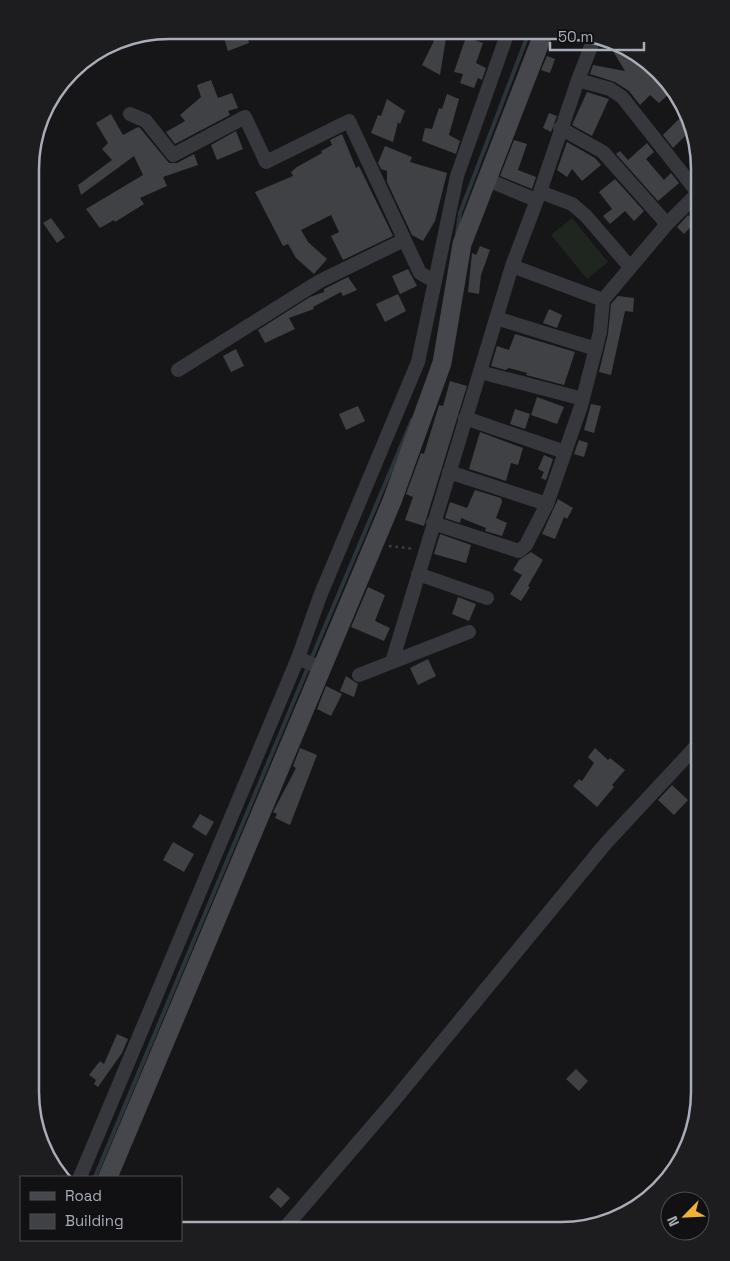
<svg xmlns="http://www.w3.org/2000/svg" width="730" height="1261" font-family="'Space Grotesk',sans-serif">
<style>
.green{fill:#1e261f}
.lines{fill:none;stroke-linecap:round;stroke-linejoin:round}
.stream{stroke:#2c353c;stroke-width:4}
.building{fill:#404145}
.path{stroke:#3d3f44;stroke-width:2.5;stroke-dasharray:2.5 4;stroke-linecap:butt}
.street{stroke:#37383d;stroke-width:14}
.secondary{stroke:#45474d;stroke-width:19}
.rim{fill:none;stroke:#a8adb8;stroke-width:2.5}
</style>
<rect width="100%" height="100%" fill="#161618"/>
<path class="green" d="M 572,218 L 608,262 L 587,279 L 551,235 Z"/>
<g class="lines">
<path class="stream" d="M 457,234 L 460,213 L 529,32
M 312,657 L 412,420
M 95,1177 L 308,667"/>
</g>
<path class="building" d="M 236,30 L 245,30 L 249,43 L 228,51 L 223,35 Z
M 435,32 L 447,32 L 440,75 L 422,65 L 433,43 Z
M 466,37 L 483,43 L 476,63 L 486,68 L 482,80 L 478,78 L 474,88 L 460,83 L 463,74 L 454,72 Z
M 608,43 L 632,54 L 639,67 L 642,64 L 671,92 L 659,103 L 650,95 L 640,105 L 629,91 L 615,82 L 590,74 L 593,65 L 625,71 Z
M 547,56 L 555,59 L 550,73 L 541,70 Z
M 211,80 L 218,98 L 232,93 L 238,108 L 228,111 L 230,115 L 175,144 L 166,132 L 185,121 L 180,115 L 201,97 L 197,85 Z
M 587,92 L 609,99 L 592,136 L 572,125 Z
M 447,94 L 459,99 L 449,135 L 460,141 L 456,154 L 422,141 L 425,128 L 432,129 L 439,108 L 442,109 Z
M 387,99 L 405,111 L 400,124 L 398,122 L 393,142 L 371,133 L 378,115 L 381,116 Z
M 549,113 L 557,116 L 551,132 L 543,128 Z
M 111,114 L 123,135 L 138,127 L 140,128 L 169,163 L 177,163 L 194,154 L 198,165 L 163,177 L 167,186 L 140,198 L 144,204 L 115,222 L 114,220 L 100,228 L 86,209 L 143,175 L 134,156 L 81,195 L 78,185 L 112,160 L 102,149 L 108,143 L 96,123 Z
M 680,118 L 692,129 L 673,148 L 663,135 Z
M 236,131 L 243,149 L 217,160 L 211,145 Z
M 342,134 L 356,168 L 359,166 L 393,236 L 343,260 L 331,236 L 339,232 L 331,215 L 301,230 L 308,242 L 327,259 L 314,274 L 296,258 L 288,244 L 283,246 L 255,192 L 293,176 L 291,172 L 297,167 L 322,153 L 321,151 L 332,145 L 330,140 Z
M 514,140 L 527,144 L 518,170 L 536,177 L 532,189 L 500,176 Z
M 567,142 L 595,158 L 601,165 L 582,181 L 572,169 L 567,177 L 557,170 Z
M 647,143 L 654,152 L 646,159 L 664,180 L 671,173 L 679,183 L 658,201 L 616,154 L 620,151 L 628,160 Z
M 385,146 L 412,157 L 410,162 L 447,173 L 435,221 L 423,241 L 412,235 L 387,182 L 387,171 L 381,169 L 378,163 Z
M 615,179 L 644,211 L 634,221 L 625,211 L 610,224 L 603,216 L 612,209 L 599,192 Z
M 688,215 L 695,222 L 684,234 L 677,227 Z
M 51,218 L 65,237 L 57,243 L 43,223 Z
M 480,246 L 490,250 L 481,275 L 479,294 L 468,292 L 472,253 L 476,255 Z
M 408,269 L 417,286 L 400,294 L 392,276 Z
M 348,277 L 357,290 L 343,296 L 341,292 L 313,307 L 314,309 L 289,318 L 295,329 L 265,343 L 258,330 L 310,297 L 324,292 L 324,289 Z
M 398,294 L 406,311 L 385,322 L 376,304 Z
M 618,296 L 634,298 L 633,312 L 625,311 L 611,375 L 599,372 L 608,334 L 611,304 Z
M 549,309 L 562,315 L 557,328 L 543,323 Z
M 515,334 L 575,352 L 564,385 L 526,375 L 527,373 L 509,368 L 505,370 L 491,366 L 497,346 L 509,350 Z
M 236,349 L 244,366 L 231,372 L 223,356 Z
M 450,381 L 467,386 L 424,526 L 405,520 L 413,497 L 406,494 L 421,453 L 424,454 L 439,405 L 443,406 Z
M 537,397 L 564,407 L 557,424 L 531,415 Z
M 591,404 L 601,406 L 594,433 L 584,430 Z
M 358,406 L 365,421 L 346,430 L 339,414 Z
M 515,409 L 530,414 L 525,429 L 510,424 Z
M 480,432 L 523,448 L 518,465 L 511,463 L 506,481 L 469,469 Z
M 579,440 L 588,443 L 584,457 L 574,454 Z
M 544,455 L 553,459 L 546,480 L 541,478 L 544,472 L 538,469 Z
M 475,490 L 501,498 L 502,502 L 496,518 L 507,523 L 502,536 L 485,531 L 486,528 L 461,518 L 460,523 L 445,518 L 450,502 L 467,508 Z
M 558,499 L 573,508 L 567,519 L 564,517 L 555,539 L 542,534 Z
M 440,534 L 471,545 L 466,563 L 434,554 Z
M 531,552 L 543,560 L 528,586 L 530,587 L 521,601 L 510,594 L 522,575 L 513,570 L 519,560 Z
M 368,587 L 385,595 L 375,621 L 390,628 L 384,641 L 351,627 Z
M 458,597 L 476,604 L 469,621 L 452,614 Z
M 428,659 L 436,676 L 418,685 L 410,668 Z
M 346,676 L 358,684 L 354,697 L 340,691 Z
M 326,686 L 342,694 L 331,716 L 317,709 Z
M 300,748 L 317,755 L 290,825 L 275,818 L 277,814 L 273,812 L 296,768 L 293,766 Z
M 595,748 L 608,760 L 610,758 L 625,770 L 612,785 L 614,787 L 597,807 L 573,786 L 579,779 L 582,781 L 594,763 L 588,757 Z
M 672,785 L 688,800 L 674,815 L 658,800 Z
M 200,814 L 214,822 L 206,836 L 192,827 Z
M 173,842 L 194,854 L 184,872 L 163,860 Z
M 117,1034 L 128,1039 L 122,1053 L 98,1087 L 94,1084 L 96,1080 L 89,1075 L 100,1061 L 104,1064 Z
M 576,1069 L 588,1081 L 579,1091 L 566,1079 Z
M 278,1187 L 290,1198 L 281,1208 L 269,1197 Z"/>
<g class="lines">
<path class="path" d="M 389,546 L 414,549"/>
<path class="street" d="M 578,80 L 610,89 L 622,97 L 698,193
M 130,114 L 146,121 L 173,155 L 245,117 L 266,162 L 349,121 L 420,273 L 434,281
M 560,128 L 603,152 L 667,224
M 488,180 L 536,200
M 540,192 L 572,204 L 586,216 L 630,267
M 512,266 L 603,300
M 496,318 L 596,349
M 178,370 L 320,281 L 404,240
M 480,372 L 583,399
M 465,418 L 565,452
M 449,472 L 547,504 L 581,406 L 600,332 L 603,300 L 667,224 L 700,191
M 433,523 L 519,551 L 526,545 L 547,504
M 418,574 L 487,598
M 298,658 L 323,669
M 392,662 L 512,266 L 540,192 L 578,80 L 595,36
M 359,675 L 469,632
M 80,1177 L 298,658 L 320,596 L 418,362 L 457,176 L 508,32
M 283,1230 L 392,1103 L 606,843 L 700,742"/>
<path class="secondary" d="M 108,1177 L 392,501 L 442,363 L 462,244 L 544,32"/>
</g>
<path d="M0 0H730V1261H0ZM169 39H561A130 130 0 0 1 691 169V1092A130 130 0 0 1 561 1222H169A130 130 0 0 1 39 1092V169A130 130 0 0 1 169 39Z" fill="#1d1d20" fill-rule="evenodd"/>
<path class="rim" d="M169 39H561A130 130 0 0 1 691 169V1092A130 130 0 0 1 561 1222H169A130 130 0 0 1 39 1092V169A130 130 0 0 1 169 39Z"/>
<rect x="20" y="1176" width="162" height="65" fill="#111113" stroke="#4d4f55"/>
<rect x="30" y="1192" width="25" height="8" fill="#45474d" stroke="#4d4f55"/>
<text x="65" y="1201" font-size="15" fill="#a8adb8">Road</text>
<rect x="30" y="1214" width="25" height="15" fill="#404145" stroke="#4d4f55"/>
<text x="65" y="1226" font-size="15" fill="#a8adb8">Building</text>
<g transform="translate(685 1216) rotate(246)"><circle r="24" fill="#111113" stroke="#4d4f55"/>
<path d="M0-4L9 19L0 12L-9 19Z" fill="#f2b134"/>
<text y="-8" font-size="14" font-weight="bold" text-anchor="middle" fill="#a8adb8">N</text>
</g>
<path d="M550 42v8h94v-8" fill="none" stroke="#a8adb8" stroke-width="2.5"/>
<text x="558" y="42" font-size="15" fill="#a8adb8" stroke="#111113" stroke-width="4" paint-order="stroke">50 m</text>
</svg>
